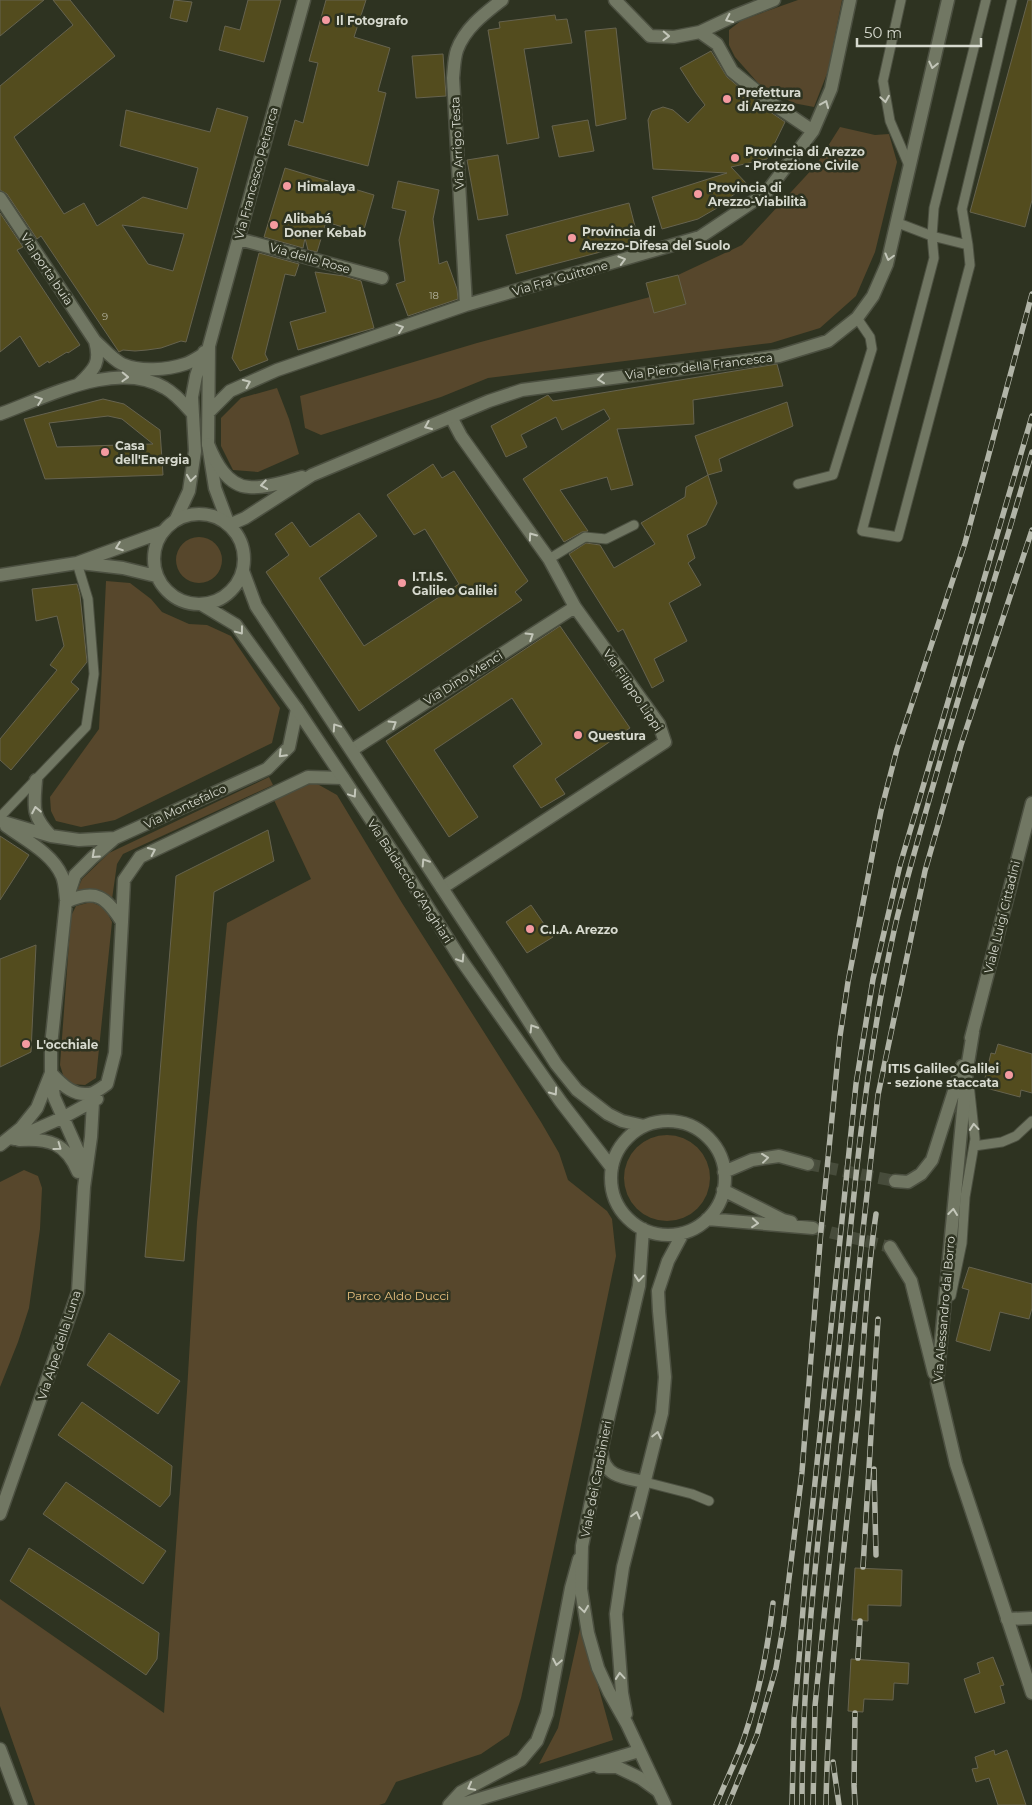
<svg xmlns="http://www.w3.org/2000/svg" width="1032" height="1805" font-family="Montserrat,sans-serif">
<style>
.green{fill:#57472c}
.building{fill:#534c1e;stroke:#66634f;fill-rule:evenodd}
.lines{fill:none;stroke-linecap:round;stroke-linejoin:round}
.secondary-tunnel{stroke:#474c3b;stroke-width:12;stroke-dasharray:12 6;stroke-linecap:butt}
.service-casing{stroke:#4c5041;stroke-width:11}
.minor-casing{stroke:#4c5041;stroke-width:15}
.secondary-casing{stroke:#4c5041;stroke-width:15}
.service{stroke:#717763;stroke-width:9}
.minor{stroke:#717763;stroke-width:12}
.secondary{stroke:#717763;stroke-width:12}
.rail-casing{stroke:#b1b4a7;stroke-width:5.5}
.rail{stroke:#2e3321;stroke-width:4;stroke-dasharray:11;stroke-linecap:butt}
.oneway{stroke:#c3c6b9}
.poi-dot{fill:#f49aa0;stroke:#2e3321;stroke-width:2}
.labels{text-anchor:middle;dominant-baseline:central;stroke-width:5;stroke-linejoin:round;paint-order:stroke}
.number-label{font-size:10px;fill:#b6b6a3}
.poi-label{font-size:12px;font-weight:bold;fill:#d7dacf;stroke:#2e3321;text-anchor:start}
.street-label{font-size:12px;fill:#d7dacf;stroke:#2e3321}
.park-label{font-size:12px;fill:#e9c17f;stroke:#2e3321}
</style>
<rect width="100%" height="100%" fill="#2e3321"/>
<path class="green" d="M 798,0 L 842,0 L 828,71 L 814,107 L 793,103 L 758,83 L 735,57 L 729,45 L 729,30 L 742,20 Z
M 840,127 L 875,135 L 889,134 L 897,162 L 875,252 L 856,296 L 820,328 L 771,343 L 488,378 L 441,397 L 321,435 L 305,428 L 300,396 L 477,343 L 650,297 L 654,312 L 685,304 L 678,275 L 742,245 L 816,165 Z
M 277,388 L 289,419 L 299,454 L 258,472 L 233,470 L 221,446 L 221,418 L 241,398 Z
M176 560a23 23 0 1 1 46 0a23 23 0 1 1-46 0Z
M 106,581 L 130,583 L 151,599 L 162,612 L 189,624 L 207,625 L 231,636 L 280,708 L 272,743 L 115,820 L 81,827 L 56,821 L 51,811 L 50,797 L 99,729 Z
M 269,777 L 273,785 L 123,854 L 117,864 L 112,899 C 98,886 94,888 76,893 L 82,879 L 109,853 Z
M 312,781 L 337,795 L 402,903 L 541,1122 L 559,1153 L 568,1180 L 607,1211 L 612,1219 L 616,1256 L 580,1430 L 521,1698 L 509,1735 L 481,1754 L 396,1782 L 385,1803 L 379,1805 L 35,1805 L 0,1706 L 0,1599 L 164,1713 L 187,1391 L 197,1222 L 227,923 L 311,879 L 274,800 Z
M 91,902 L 105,908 L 112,922 L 96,1078 L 85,1085 L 71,1084 L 64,1078 L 60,1065 L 71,916 L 76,906 Z
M624 1178a43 43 0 1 1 86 0a43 43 0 1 1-86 0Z
M 24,1170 L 38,1176 L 42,1188 L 40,1229 L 29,1308 L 18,1342 L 0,1387 L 0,1182 Z
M 581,1624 L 613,1740 L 539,1764 L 558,1728 Z"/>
<path class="building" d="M 0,0 L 44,0 L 0,36 Z
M 53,0 L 70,0 L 115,56 L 14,137 L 64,214 L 84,203 L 97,226 L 143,197 L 187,209 L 198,168 L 120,146 L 126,110 L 210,132 L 217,108 L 248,117 L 186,342 L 181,341 L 161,348 L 147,350 L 135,351 L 123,350 L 119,352 L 41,236 L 37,239 L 7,194 L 0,190 L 0,86 L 73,25 ZM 122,225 L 184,234 L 173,271 L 148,264 Z
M 174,0 L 192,2 L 187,22 L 170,18 Z
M 248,0 L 281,0 L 264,62 L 219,50 L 225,26 L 240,30 Z
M 326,0 L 366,0 L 354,37 L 390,48 L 378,91 L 386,93 L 368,166 L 288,145 L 295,120 L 303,123 L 318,63 L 309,61 Z
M 1028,0 L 1032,0 L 1032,200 L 1025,227 L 970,212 Z
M 555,15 L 556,20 L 567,19 L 572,43 L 524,49 L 539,138 L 507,144 L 488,30 L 500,28 L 499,22 Z
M 616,28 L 626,119 L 596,126 L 585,31 Z
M 711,51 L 727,77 L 763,107 L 785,122 L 767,159 L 731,167 L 747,184 L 717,208 L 698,219 L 662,229 L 652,197 L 727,173 L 653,169 L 648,120 L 652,111 L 663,107 L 673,110 L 688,123 L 705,105 L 696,93 L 680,68 Z
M 443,54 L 446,96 L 416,98 L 412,56 Z
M 588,120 L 594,151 L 559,157 L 552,126 Z
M 498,155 L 508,215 L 478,220 L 467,160 Z
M 285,168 L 374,195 L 363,233 L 326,222 L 317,252 L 308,250 L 305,238 L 303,248 L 264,237 Z
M 398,181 L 439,190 L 433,219 L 439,264 L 447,261 L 457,289 L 458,299 L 408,316 L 396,284 L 405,281 L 399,240 L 406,211 L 392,208 Z
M 629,203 L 639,242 L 516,274 L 506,235 Z
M 0,213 L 23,247 L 17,250 L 80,345 L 68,353 L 67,352 L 49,363 L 48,361 L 39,367 L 20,336 L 0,352 Z
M 259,253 L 299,264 L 295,276 L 285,274 L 265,354 L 268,360 L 240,371 L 232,358 Z
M 315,272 L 344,276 L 361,281 L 374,328 L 298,350 L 290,322 L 326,312 Z
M 678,275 L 686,304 L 654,313 L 646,283 Z
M 777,364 L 783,386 L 693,400 L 694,424 L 617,429 L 633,485 L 611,490 L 607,477 L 560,490 L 588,531 L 582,532 L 564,542 L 523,479 L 610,419 L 604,409 L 562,430 L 556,417 L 521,435 L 527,447 L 506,457 L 491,426 L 548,395 L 553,401 Z
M 103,399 L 124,404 L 160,430 L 163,475 L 45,479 L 24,419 ZM 108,416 L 122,419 L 153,444 L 57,447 L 49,423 Z
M 787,402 L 793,426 L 719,459 L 722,471 L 708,475 L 695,436 Z
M 433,464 L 442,478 L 454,471 L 528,581 L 515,592 L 522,600 L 359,711 L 266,572 L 289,555 L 275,534 L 292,522 L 310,547 L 359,513 L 377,536 L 319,578 L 364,646 L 459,584 L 425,529 L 414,535 L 387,495 Z
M 708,475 L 717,503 L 706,525 L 687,535 L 695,558 L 688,563 L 701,585 L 669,603 L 687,641 L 654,659 L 664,681 L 652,688 L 623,629 L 618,632 L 569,554 L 586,543 L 600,545 L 614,568 L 655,544 L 641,523 L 685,497 L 686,487 Z
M 77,584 L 80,595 L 87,662 L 71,682 L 79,689 L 11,770 L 0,760 L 0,739 L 57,670 L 50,665 L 64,646 L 57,616 L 36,621 L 32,589 Z
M 560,626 L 630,728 L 555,779 L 565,794 L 541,808 L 513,766 L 542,744 L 512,698 L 434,750 L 478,817 L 449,837 L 386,741 Z
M 268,830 L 274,861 L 214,892 L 184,1261 L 145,1257 L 176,876 Z
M 0,836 L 29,855 L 0,900 Z
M 531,905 L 553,937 L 527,953 L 506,922 Z
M 36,945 L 31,1052 L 0,1067 L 0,959 Z
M 998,1044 L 1032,1054 L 1032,1093 L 1021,1090 L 1020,1097 L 986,1088 L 988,1079 L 985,1078 L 991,1053 L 995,1054 Z
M 969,1267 L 1032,1284 L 1032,1308 L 1029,1319 L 1000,1312 L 990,1351 L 956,1341 L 969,1290 L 962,1288 Z
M 109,1333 L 180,1381 L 158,1414 L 87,1365 Z
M 82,1402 L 172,1466 L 170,1495 L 160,1507 L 58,1435 Z
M 66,1482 L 166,1551 L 143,1584 L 43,1514 Z
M 29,1548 L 159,1633 L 157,1659 L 146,1675 L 10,1581 Z
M 855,1568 L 902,1570 L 901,1606 L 868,1605 L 868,1621 L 852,1620 Z
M 993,1657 L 1004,1685 L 1000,1686 L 1005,1703 L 975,1713 L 964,1679 L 980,1673 L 977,1663 Z
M 851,1659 L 909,1663 L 908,1684 L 894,1683 L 893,1700 L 864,1699 L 863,1712 L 848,1711 Z
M 994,1750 L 995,1755 L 1007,1750 L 1026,1805 L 998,1805 L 989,1778 L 976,1782 L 972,1769 L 978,1768 L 975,1757 Z"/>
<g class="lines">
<path class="secondary-tunnel" d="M 808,1164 L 895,1181
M 813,1228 L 890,1247"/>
<defs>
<path id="service" d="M 901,0 L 883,81 L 890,121 L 910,168
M 986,0 L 934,208 L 932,236 L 968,245 L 962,209 L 1012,0
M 898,223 L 932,236 L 934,258 L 862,531 L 898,537 L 970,265 L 968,245
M 798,484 L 833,475 L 872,349 L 870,337 L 857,318
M 549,559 L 585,537 L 606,539 L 634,525
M 0,817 L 86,727 L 94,674 L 88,599 L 77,563
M 974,1146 L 1002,1142 L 1016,1136 L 1032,1121
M 951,1296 L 962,1243 L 965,1197 L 975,1139 L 969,1084
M 645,1482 L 692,1494 L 709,1501"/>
<path id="minor" d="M 615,0 L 650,36 L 674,37 L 700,32
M 774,0 L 734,16 L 700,32 L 717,44 L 732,71 L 770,102 L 813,131
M 0,198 L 95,341 C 103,348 112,359 122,364 C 140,372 167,370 185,364 C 191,362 197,358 202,355
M 239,239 L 382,278
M 466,305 L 453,78 C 454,69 454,59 457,50 C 465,28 484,14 502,0
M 79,384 C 95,369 101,362 95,341
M 209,412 L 230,391 L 277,370 L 466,305 L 700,237 L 766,193 L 813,131 L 831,89 L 850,0
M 0,414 C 47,397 117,359 165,388 C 176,394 185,405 193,414
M 176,519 L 189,491 L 195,451 L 192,397 L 196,376 L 204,352
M 229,525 L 215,488 L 208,444 L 209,346 L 304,0
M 352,750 L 575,607
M 36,780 C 34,807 31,815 51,836
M 0,821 L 51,836 L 79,840 L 115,838
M 6,826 C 25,840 52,853 62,876 C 65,883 65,892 66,899
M 442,888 L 665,742 L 659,724 L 575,607 L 549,559 L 461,436 L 451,417
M 66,902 L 75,875 L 92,858 L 115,838 L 267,769 L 289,747 L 297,709
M 122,922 L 124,880 L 140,857 L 308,777 L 343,778
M 51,1073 L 54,1097 L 86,1169
M 14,1139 L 64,1117 L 97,1099
M 19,1140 C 49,1138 66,1143 78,1172
M 0,1145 L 21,1128 L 37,1108 L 51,1073 L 51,1046 L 66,902 C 96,888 106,897 122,922 L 115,1053 L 107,1084 C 103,1087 97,1091 93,1093 C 75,1098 62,1085 51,1073
M 0,1514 L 78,1292 L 84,1187 L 91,1137 L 93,1102
M 1007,1619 L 1032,1618
M 0,1749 L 21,1805
M 599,1767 L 617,1767 L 640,1778 L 658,1791
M 449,1805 L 461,1792 L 521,1760 L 537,1741 L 547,1714 L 571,1588 L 579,1559
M 459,1805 L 639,1751"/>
<path id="secondary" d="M 208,444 C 215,461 227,486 249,487 C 264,489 287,481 302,477
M154 559a45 45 0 1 1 90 0a45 45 0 1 1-90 0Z
M 229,525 L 245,518 L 312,475 L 489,401 L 522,390 L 779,356 L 828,341 L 857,318 L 873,296 L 887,264 L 948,0
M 80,563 L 123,568 L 156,576
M 243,571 L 256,606 L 496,970 L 556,1064 L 577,1090 L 608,1114 L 622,1121 L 644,1126
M 0,575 L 77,563 L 162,532
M 201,604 L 236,625 L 297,709 L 396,857 L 462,961 L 561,1102 L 612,1168
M 973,1032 L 967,1069 L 937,1383 L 956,1464 L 1032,1693
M 971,1038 L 1032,803
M611 1178a57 57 0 1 1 114 0a57 57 0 1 1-114 0Z
M 724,1172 L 752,1160 L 779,1156 L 808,1164
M 895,1181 L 908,1182 L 921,1174 L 932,1160 L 962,1066
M 723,1190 L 783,1220 L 791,1222
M 707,1219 L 813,1228
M 643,1229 L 639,1286 L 606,1428 L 582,1546 L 581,1589 L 588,1633 L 598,1668 L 609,1692 L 627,1724 L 665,1805
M 890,1247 L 911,1281 L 934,1373
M 602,1454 C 604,1477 626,1478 645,1482
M 626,1714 L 622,1693 L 616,1614 L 623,1567 L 662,1413 L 665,1377 L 659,1311 L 658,1291 L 668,1261 L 683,1233"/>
</defs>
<use href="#service" class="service-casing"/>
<use href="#minor" class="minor-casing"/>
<use href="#secondary" class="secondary-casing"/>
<use href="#service" class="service"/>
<use href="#minor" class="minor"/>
<use href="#secondary" class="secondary"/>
<defs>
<path id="rail" d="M 874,1469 L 876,1555
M 863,1567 L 878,1319
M 858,1658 L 860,1621
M 833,1762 L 839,1805
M 716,1805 C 725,1783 736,1761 744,1738 C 759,1694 768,1649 773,1603
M 728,1805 L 757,1735 L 776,1668 L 783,1628 L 802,1472 L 821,1230 L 840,1036 L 848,982 L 874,846 L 881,811 L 897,749 L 965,543 L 1032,294
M 792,1805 L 794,1720 L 807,1560 L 856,1084 L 873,979 L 900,865 L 1032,416
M 802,1805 C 802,1655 822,1506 838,1357 C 852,1214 863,1071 894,931 C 903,891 915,851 926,811 C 959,691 998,572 1032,452
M 813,1805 L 815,1706 L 861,1248 L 878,1095 L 925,871 L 961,745 L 1032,530
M 826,1805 C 828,1674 845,1544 858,1413 C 864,1347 866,1280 876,1214
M 855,1805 L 854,1785 L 855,1713"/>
</defs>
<use href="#rail" class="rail-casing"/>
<use href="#rail" class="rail"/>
</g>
<defs><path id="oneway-chevron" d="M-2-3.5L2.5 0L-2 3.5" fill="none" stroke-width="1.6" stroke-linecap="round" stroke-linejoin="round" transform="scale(1.25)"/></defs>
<g class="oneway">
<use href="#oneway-chevron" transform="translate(729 19) rotate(155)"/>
<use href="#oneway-chevron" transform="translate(666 36) rotate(2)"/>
<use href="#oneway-chevron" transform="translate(933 65) rotate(103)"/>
<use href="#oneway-chevron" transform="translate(885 99) rotate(81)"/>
<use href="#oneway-chevron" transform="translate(825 104) rotate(-67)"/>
<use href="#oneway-chevron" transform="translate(889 257) rotate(105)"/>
<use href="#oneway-chevron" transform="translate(622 260) rotate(-16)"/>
<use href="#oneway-chevron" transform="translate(400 328) rotate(-19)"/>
<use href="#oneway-chevron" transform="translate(125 377) rotate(2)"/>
<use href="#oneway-chevron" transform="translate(601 379) rotate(173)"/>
<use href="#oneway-chevron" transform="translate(247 383) rotate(-24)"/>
<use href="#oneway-chevron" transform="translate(39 400) rotate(-20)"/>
<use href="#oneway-chevron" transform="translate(428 426) rotate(157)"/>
<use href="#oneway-chevron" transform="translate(191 478) rotate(98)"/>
<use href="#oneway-chevron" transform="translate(264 485) rotate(171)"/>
<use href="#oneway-chevron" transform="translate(532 536) rotate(-125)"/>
<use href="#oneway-chevron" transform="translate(119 547) rotate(160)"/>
<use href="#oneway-chevron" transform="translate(240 631) rotate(53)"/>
<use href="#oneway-chevron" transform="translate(530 636) rotate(-32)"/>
<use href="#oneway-chevron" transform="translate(393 724) rotate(-32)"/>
<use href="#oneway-chevron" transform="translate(336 727) rotate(-124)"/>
<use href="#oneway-chevron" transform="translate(282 754) rotate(135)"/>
<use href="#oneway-chevron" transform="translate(353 794) rotate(56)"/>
<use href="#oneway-chevron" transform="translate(36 810) rotate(-101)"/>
<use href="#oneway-chevron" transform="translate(152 851) rotate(-25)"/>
<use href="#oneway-chevron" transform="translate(95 855) rotate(138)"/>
<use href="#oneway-chevron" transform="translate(425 862) rotate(-123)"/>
<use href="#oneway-chevron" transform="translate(461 959) rotate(57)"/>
<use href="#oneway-chevron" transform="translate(533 1028) rotate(-122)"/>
<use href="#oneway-chevron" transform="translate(554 1092) rotate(55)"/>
<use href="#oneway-chevron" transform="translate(974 1127) rotate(-95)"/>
<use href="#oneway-chevron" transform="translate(58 1147) rotate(36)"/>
<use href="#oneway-chevron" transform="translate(765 1158) rotate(-7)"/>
<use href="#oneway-chevron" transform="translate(953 1212) rotate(-84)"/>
<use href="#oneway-chevron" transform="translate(755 1223) rotate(5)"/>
<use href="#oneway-chevron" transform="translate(639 1278) rotate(95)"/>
<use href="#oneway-chevron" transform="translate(657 1435) rotate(-77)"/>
<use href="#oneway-chevron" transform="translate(636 1515) rotate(-75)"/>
<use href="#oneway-chevron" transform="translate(584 1609) rotate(82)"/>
<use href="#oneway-chevron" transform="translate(557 1662) rotate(101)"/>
<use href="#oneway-chevron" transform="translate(620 1676) rotate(-95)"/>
<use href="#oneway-chevron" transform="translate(471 1787) rotate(152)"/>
</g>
<g class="poi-dot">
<circle cx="326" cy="20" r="5"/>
<circle cx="727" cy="99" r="5"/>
<circle cx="735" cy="158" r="5"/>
<circle cx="287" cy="186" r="5"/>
<circle cx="698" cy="194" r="5"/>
<circle cx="274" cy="225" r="5"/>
<circle cx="572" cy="238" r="5"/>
<circle cx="105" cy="452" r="5"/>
<circle cx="402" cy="583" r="5"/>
<circle cx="578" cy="735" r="5"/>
<circle cx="530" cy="929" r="5"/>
<circle cx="26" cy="1044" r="5"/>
<circle cx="1009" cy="1075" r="5"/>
</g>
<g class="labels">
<g class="number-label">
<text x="434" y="295">18</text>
<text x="105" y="316">9</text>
</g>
<g class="poi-label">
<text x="336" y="20">Il Fotografo</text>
<text x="737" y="92">Prefettura<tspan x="737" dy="14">di Arezzo</tspan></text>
<text x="745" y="151">Provincia di Arezzo<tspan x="745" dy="14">- Protezione Civile</tspan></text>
<text x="297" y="186">Himalaya</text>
<text x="708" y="187">Provincia di<tspan x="708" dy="14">Arezzo-Viabilità</tspan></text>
<text x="284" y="218">Alibabá<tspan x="284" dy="14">Doner Kebab</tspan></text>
<text x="582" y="231">Provincia di<tspan x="582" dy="14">Arezzo-Difesa del Suolo</tspan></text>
<text x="115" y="445">Casa<tspan x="115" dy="14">dell'Energia</tspan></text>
<text x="412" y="576">I.T.I.S.<tspan x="412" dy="14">Galileo Galilei</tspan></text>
<text x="588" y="735">Questura</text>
<text x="540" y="929">C.I.A. Arezzo</text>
<text x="36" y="1044">L'occhiale</text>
<text x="999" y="1068" text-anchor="end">ITIS Galileo Galilei<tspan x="999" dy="14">- sezione staccata</tspan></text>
</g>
<g class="street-label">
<text transform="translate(457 143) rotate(-93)">Via Arrigo Testa</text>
<text transform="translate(256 173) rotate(-75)">Via Francesco Petrarca</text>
<text transform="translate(310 258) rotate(16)">Via delle Rose</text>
<text transform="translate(47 269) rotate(56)">Via porta buia</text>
<text transform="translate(560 278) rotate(-16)">Via Fra' Guittone</text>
<text transform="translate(699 366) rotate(-7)">Via Piero della Francesca</text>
<text transform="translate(463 678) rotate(-32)">Via Dino Menci</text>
<text transform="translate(633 690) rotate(56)">Via Filippo Lippi</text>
<text transform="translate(185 806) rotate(-25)">Via Montefalco</text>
<text transform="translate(410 881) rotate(57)">Via Baldaccio d'Anghiari</text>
<text transform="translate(1002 917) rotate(-76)">Viale Luigi Cittadini</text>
<text transform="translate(944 1309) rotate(-85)">Via Alessandro dal Borro</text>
<text transform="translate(59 1345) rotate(-72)">Via Alpe della Luna</text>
<text transform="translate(596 1479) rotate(-79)">Viale dei Carabinieri</text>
</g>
<g class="park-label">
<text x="398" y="1295">Parco Aldo Ducci</text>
</g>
</g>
<path d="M857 38v8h124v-8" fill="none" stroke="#d7dacf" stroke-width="2.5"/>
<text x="864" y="38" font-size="15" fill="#d7dacf" stroke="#2e3321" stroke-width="4" paint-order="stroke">50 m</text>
</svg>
